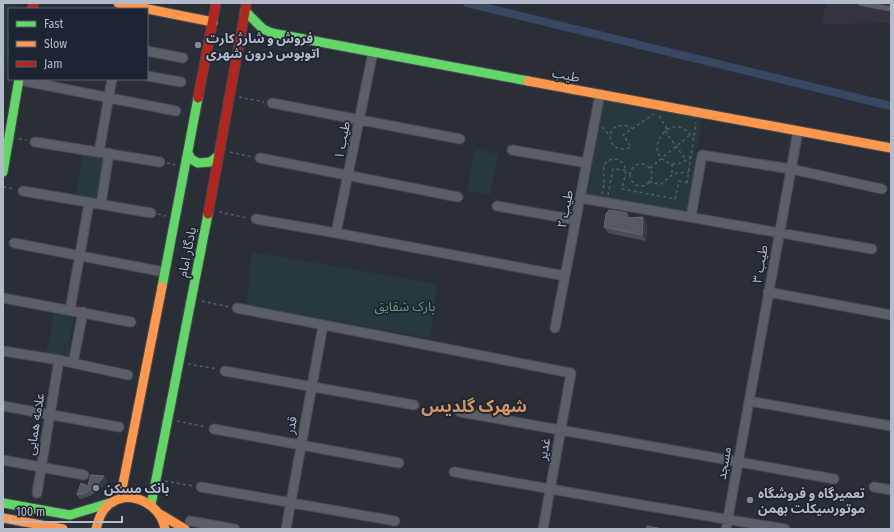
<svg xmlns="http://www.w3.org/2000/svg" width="894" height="532" font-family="'Fira Sans Condensed','Noto Sans Arabic',sans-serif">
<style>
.medical{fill:#343340}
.green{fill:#27393d}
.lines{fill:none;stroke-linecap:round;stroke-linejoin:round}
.canal{stroke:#384861;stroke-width:8}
.lane-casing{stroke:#464a50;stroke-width:6}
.street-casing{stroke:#464a50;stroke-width:11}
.fast-casing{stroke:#464a50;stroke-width:11}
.slow-casing{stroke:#464a50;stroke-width:11}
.jam-casing{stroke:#464a50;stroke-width:11}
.path{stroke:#575d62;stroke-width:1.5;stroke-dasharray:3 3;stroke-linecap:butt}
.lane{stroke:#5a5e65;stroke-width:4.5}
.street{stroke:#5a5e65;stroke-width:9}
.fast{stroke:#63d668;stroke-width:9}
.slow{stroke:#ff974d;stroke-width:9}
.jam{stroke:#b3261e;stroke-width:9}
.wall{fill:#494d55}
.shaded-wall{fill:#383c44}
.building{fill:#555961;stroke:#646871}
.poi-dot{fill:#848a95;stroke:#1d2532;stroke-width:1.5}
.labels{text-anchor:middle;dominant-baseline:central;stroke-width:3.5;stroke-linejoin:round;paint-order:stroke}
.poi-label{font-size:13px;font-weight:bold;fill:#b4bbc8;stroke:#1d2532;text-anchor:start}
.street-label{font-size:13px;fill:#b4bbc8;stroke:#1d2532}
.park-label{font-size:13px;fill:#6b9976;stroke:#1d2532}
.district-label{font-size:17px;font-weight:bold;fill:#d39664;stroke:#1d2532}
</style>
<rect width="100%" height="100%" fill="#2a2f37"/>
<path class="medical" d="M 826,3 L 891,3 L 891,23 L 822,24 Z"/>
<path class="green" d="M 3,3 L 18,3 L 17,9 L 9,9 L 9,54 L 3,86 Z
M 604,99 L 702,117 L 687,212 L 585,195 Z
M 475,149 L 498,154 L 490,195 L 467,190 Z
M 83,154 L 104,158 L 96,199 L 76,196 Z
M 251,252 L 437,284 L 433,318 L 429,338 L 247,305 Z
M 54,313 L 74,317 L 67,358 L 46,354 Z"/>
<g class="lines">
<path class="canal" d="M 467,3 L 891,106"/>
<defs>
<path id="lane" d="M 860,3 L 891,9"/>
<path id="street" d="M 147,51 L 183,58
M 147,76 L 181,82
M 19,80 L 176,111
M 272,103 L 460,139
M 35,142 L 160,162
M 512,150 L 587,163
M 99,152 L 112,79
M 260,158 L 458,197
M 23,191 L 151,213
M 580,198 L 872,249
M 101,204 L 109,153
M 497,206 L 576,220
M 691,217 L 702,155 L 791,169 L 882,189
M 256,219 L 336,233 L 565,276
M 336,233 L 373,52
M 14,243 L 164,272
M 768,292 L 891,315
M 3,298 L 131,322
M 237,308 L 571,373 L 543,529
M 70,310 L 89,203
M 555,328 L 600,94
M 3,351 L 59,360 L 128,375
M 73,363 L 83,312
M 225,371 L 414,405
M 749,401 L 891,426
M 3,406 L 119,427
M 460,412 L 834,479
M 214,429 L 399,463
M 3,460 L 84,475
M 454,472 L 636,504 L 785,529
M 201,487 L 395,521
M 874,487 L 891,490
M 37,493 L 59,360
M 190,521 L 235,529
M 286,529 L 323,325
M 726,529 L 798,131"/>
<path id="fast" d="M 245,11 L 263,29 L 272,33 L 528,81
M 188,153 L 191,159 L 198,163 L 210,162 L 218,156
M 3,172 L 19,79
M 162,287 L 198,98
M 3,503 L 70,515 L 113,502
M 151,505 L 208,214"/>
<path id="slow" d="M 118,3 L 213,22
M 528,81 L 891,148
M 120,499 L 162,287
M 160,514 L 185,529
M 3,518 L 63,529
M 96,529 C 98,523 99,517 103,511 C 121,485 160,500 165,529"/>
<path id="jam" d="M 32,9 L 34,3
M 198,98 L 216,3
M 208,214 L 246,6"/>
</defs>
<use href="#lane" class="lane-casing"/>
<use href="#street" class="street-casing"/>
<use href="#fast" class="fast-casing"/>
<use href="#slow" class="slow-casing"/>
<use href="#jam" class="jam-casing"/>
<path class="path" d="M 239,97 L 264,102
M 659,116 L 667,129
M 602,127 L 610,136
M 633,129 C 625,123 611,124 610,136 C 610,148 622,152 631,147 L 623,135 L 654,114
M 665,131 L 686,160
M 19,139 L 27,140
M 230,152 L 252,157
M 691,156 C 684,162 679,166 669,163 C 642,153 667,113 688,132 C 690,134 692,137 694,139
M 167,163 L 175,165
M 672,164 L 672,175
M630 175a11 11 0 1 1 22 0a11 11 0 1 1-22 0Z
M 650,168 L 690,135
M 649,181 L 653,183 L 661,184 L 672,175 L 677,173 L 689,172
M 687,183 L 696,122
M 3,187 L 15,189
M 602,194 C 603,189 605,184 604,179 C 604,174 603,170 604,166 C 608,156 622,157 625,167 C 627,173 623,182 622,189 L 675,199 L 679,181 L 690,183
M 608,195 L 613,169 L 626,170
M 219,212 L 248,218
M 158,214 L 166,216
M 202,301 L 229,307
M 188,364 L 217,369
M 177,421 L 207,427
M 165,481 L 193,486"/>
<use href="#lane" class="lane"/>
<use href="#street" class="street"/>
<use href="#fast" class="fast"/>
<use href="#slow" class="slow"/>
<use href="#jam" class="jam"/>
</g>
<path class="wall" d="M 630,218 L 647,223 L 646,241 L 608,233 L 604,227 Z
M 104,476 L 107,481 L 100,489 L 90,496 L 80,499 L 77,495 L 88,486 Z"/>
<path class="shaded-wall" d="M 627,213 L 631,219 L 627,218 Z
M 643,217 L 647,223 L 646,241 L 642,235 Z
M 104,476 L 107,481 L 100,489 L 97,485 Z"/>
<path class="building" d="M 609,210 L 627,213 L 627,218 L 643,217 L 642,235 L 604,227 L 606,214 Z
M 91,475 L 104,476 L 97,485 L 87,492 L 77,495 L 81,483 L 88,486 Z
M 647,526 L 663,529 L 647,529 Z"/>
<g class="poi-dot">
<circle cx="198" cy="45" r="4"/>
<circle cx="96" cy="488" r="4"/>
<circle cx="750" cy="500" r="4"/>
</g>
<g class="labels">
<g class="poi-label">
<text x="206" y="38">فروش و شارژ کارت<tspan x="206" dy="15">اتوبوس درون شهری</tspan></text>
<text x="104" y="488">بانک مسکن</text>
<text x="758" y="493">تعمیرگاه و فروشگاه<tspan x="758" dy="15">موتورسیکلت بهمن</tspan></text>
</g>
<g class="street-label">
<text transform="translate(566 75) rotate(11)">طیب</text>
<text transform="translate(342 140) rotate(-79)">طیب ۱</text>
<text transform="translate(565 209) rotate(-79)">طیب ۲</text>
<text transform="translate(187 252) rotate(-79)">یادگار امام</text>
<text transform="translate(760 264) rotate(-80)">طیب ۳</text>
<text transform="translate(35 424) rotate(-81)">علامه همایی</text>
<text transform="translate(291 425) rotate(-80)">قدر</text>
<text transform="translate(544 449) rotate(-80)">غدیر</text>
<text transform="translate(724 463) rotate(-80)">مسجد</text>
</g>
<g class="park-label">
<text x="405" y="306">پارک شقایق</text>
</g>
<g class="district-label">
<text x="474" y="406">شهرک گلدیس</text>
</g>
</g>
<rect width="894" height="532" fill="none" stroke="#b4bbc8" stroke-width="8"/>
<rect x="8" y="8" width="140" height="72" fill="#1d2532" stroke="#59616e"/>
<rect x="16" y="21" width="20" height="6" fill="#63d668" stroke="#59616e"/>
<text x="44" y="28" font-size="12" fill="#b4bbc8">Fast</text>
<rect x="16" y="41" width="20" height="6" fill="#ff974d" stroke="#59616e"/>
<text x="44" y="48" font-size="12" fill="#b4bbc8">Slow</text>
<rect x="16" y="61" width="20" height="6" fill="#b3261e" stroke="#59616e"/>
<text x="44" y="68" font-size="12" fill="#b4bbc8">Jam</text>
<path d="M10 516v6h112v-6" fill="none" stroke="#b4bbc8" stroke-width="2"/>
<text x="16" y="516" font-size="12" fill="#b4bbc8" stroke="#1d2532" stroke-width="3" paint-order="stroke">100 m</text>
</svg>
